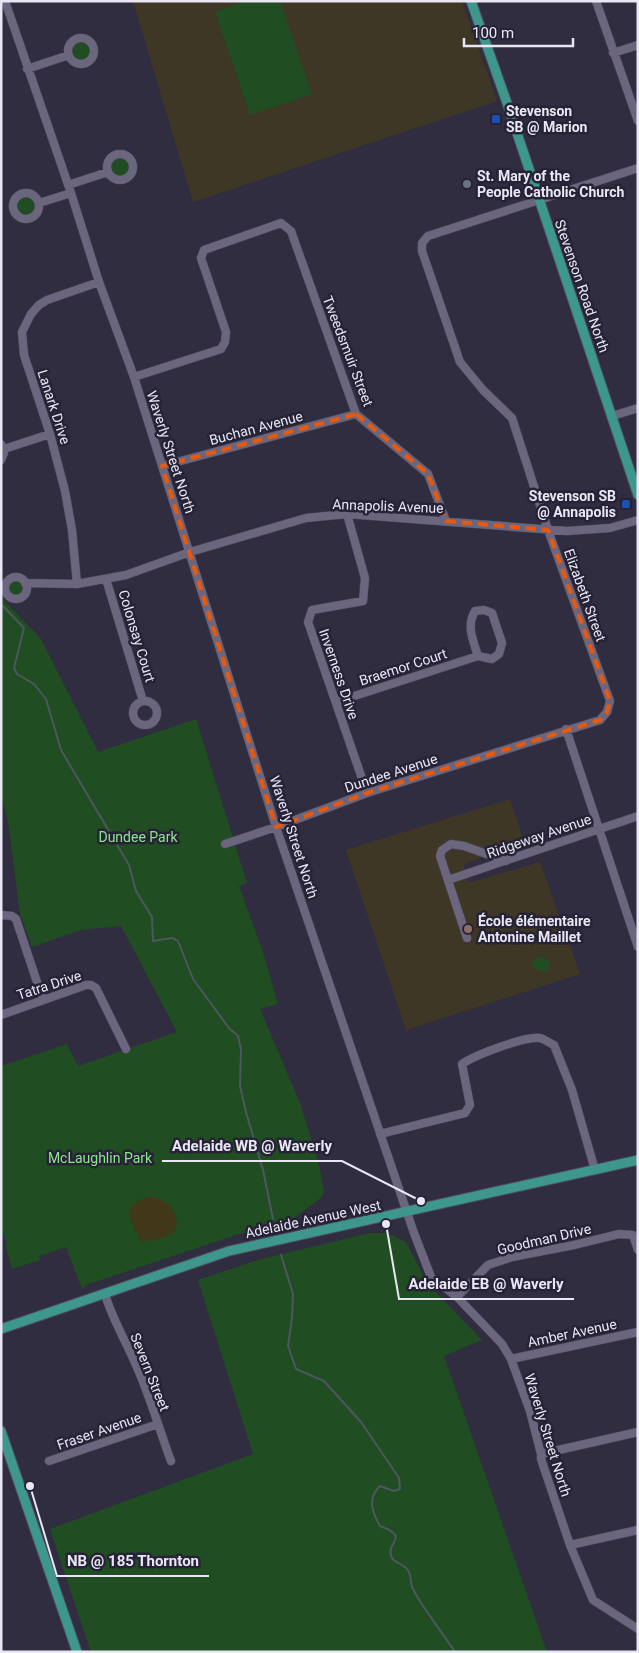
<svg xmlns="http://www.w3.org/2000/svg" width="639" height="1653" font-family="Roboto,sans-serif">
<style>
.education{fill:#3f3726}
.green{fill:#204d21}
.sand{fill:#403817}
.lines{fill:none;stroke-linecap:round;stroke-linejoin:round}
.stream{stroke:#4d575f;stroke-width:2}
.minor-casing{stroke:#4f4c5c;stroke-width:9}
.major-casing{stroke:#4f4c5c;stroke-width:11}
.minor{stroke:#6b667d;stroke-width:8}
.major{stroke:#3e978d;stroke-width:9}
.marked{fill:none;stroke:#e8590c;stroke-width:4;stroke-dasharray:10 6;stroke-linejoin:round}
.transit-dot{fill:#1a4fb4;stroke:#272336;stroke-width:2}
.worship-dot{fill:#6b7280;stroke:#272336;stroke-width:2}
.education-dot{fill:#8d6e63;stroke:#272336;stroke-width:2}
.labels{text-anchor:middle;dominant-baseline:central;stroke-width:5;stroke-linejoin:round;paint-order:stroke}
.poi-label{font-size:14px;font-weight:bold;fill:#e9e7f4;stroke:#272336;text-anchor:start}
.street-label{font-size:14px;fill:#e9e7f4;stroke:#272336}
.park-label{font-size:14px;fill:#8ce78c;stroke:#272336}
.leader{fill:none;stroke:#e9e7f4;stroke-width:2}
.callout-dot{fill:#e9e7f4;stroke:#272336;stroke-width:2}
.callout-label{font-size:15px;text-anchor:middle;font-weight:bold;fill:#e9e7f4;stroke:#272336;stroke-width:5;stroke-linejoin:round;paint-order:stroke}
</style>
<rect width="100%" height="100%" fill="#312d41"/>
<path class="education" d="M 133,1 L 462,1 L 497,101 L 193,202 Z
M 510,799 L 524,842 L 463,864 L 469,883 L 540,862 L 580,974 L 406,1030 L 346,850 Z"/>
<path class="green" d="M 245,1 L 280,1 L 312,94 L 250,115 L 215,12 Z
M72 51a9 9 0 1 1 18 0a9 9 0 1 1-18 0Z
M111 167a9 9 0 1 1 18 0a9 9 0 1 1-18 0Z
M17 206a9 9 0 1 1 18 0a9 9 0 1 1-18 0Z
M9 588a7 7 0 1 1 14 0a7 7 0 1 1-14 0Z
M 1,597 L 41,639 L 98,752 L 196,719 L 247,883 L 239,886 L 263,952 L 278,1004 L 260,1009 L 300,1103 L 319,1164 L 324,1191 L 321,1198 L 291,1220 L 239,1234 L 86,1285 L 82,1289 L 66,1247 L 39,1256 L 40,1260 L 12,1269 L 5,1245 L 7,1244 L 1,1227 L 1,1066 L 67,1044 L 78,1066 L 177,1032 L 121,926 L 81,930 L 32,947 L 20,914 L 8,821 L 1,795 Z
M 542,957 L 550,961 L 549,969 L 541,972 L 531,965 L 533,960 Z
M 370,1233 L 387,1233 L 406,1242 L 427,1283 L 482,1340 L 444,1356 L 547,1652 L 91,1652 L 50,1529 L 253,1454 L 198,1280 L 261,1259 Z"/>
<path class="sand" d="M 151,1197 C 169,1199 184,1217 173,1234 L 152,1241 L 151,1239 L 142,1242 L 140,1241 L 137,1231 L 135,1232 L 129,1212 C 133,1202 141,1198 151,1197 Z"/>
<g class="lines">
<path class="stream" d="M 1,604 L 24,628 L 14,668 L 17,674 L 34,684 L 46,699 L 61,750 L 129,865 L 136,891 L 152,917 L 153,941 L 172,938 L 178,941 L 193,979 L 229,1028 L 238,1036 L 241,1049 L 240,1086 L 246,1112 L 263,1170 L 273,1219
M 281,1255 L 293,1294 L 292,1318 L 288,1346 L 296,1369 L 324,1381 L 361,1422 L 399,1478 L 400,1489 L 394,1491 L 380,1486 C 367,1498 372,1512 380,1526 C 412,1538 384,1542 392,1558 C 395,1563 403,1564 407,1569 C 412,1575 410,1581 412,1587 C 414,1591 416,1595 418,1598 C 429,1616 443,1634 455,1652"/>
<defs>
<path id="minor" d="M 5,1 L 71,193 L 99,282 L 134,377 L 276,827 L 414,1233 L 431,1277 L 457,1297 L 502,1344 L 511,1359 L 530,1411 L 541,1454 L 541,1459 L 570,1545 L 593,1600 L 638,1629
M 596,1 L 638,121
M68 51a13 13 0 1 1 26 0a13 13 0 1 1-26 0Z
M 613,53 L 638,45
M 27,69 L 69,55
M107 167a13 13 0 1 1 26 0a13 13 0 1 1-26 0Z
M 68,185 L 108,172
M13 206a13 13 0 1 1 26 0a13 13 0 1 1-26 0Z
M 39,203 L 71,193
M 134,377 L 221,349 L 225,342 L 226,332 L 201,258 L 204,250 L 281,223 L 291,231 L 356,414 L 428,474 L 446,521
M 612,416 L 638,408
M 1,444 L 4,453 L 1,460
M 4,449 L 50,434
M 162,466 L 356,414
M 347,514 L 365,578 L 363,601 L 312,610 L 308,622 L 367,793
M5 588a11 11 0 1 1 22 0a11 11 0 1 1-22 0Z
M 106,579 L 143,701
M 25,583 L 77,584 L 126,575 L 190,552 L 306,518 L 347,514 L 567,531 L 610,528 L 638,520
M 77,584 L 72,530 L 65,491 L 50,434 L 24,355 L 22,332 L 31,314 L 39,305 L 47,300 L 99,282
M133 713a12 12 0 1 1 24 0a12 12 0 1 1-24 0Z
M 336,702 L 478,656 L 492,659 L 499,654 L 502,643 L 492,613 L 484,610 L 475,611 C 466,626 473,640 478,656
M 566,729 L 638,947
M 225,844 L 276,827 L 367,793 L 600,720 L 607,712 L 610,701 L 548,530 L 512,418 L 483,390 L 460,362 L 422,251 L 422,243 L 428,236 L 638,168
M 448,880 L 638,816
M 1,915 L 12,916 L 16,919 L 43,1000
M 467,938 L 440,856 L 442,850 L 451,844 L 464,846 L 506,861
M 1,1015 L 86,985 L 91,985 L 96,988 L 126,1049
M 380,1134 L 465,1113 L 470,1105 L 462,1064 C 475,1055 525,1036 540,1038 C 544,1039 550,1043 554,1045 L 572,1090 L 595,1170
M 105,1294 C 112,1319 126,1341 136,1365 C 150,1396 159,1429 171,1461
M 457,1297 L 488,1265 L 512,1257 L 574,1245 L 619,1234 L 633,1235 L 638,1250
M 511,1359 L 638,1332
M 541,1454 L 638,1432
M 49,1461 L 158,1424
M 570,1545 L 638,1530"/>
<path id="major" d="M 471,1 L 507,103 L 638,495
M 1,1329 L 229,1251 L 638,1160
M 1,1431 L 77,1652"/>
</defs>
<use href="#minor" class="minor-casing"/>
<use href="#major" class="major-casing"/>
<use href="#minor" class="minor"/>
<use href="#major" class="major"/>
</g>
<path class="marked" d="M 356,414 L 428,474 L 446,521 L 548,530 L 610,701 L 607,712 L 600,720 L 367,793 L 276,827 L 162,466 Z"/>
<g class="transit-dot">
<rect x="491" y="114" width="10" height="10" rx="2.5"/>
<rect x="621" y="499" width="10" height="10" rx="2.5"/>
</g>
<circle class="worship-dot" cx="467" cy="184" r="5"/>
<circle class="education-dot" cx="468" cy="929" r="5"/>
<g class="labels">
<g class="poi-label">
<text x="506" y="111">Stevenson<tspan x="506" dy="16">SB @ Marion</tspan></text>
<text x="477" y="176">St. Mary of the<tspan x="477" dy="16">People Catholic Church</tspan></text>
<text x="616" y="496" text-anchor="end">Stevenson SB<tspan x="616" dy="16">@ Annapolis</tspan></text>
<text x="478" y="921">École élémentaire<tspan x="478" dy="16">Antonine Maillet</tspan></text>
</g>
<g class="street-label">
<text transform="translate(582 286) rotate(71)">Stevenson Road North</text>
<text transform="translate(348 351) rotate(69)">Tweedsmuir Street</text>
<text transform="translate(54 407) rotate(72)">Lanark Drive</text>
<text transform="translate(256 428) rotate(-15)">Buchan Avenue</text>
<text transform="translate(171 452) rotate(72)">Waverly Street North</text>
<text transform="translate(388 506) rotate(2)">Annapolis Avenue</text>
<text transform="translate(585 595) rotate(70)">Elizabeth Street</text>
<text transform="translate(137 636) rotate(73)">Colonsay Court</text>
<text transform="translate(403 667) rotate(-18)">Braemor Court</text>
<text transform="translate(339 674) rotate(71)">Inverness Drive</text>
<text transform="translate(391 773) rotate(-18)">Dundee Avenue</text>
<text transform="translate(539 836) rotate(-19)">Ridgeway Avenue</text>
<text transform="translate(294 837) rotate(72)">Waverly Street North</text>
<text transform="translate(49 985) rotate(-18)">Tatra Drive</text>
<text transform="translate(313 1219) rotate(-12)">Adelaide Avenue West</text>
<text transform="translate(544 1239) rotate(-13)">Goodman Drive</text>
<text transform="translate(572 1333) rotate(-12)">Amber Avenue</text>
<text transform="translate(150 1372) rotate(68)">Severn Street</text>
<text transform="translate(99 1431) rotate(-19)">Fraser Avenue</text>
<text transform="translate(548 1435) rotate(73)">Waverly Street North</text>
</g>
<g class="park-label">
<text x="138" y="837">Dundee Park</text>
<text x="100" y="1158">McLaughlin Park</text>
</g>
</g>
<path class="leader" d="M421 1201L342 1161H162M386 1224L399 1299H574M30 1486L57 1576H209"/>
<g class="callout-dot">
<circle cx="421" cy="1201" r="5"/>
<circle cx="386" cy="1224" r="5"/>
<circle cx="30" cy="1486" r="5"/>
</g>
<g class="callout-label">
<text x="252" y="1151">Adelaide WB @ Waverly</text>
<text x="486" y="1289">Adelaide EB @ Waverly</text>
<text x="133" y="1566">NB @ 185 Thornton</text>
</g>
<rect width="639" height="1653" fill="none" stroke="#e9e7f4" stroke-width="5"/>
<path d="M464 38v8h109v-8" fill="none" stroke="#e9e7f4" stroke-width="2.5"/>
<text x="472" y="38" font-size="15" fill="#e9e7f4" stroke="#272336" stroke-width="4" paint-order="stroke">100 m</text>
</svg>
